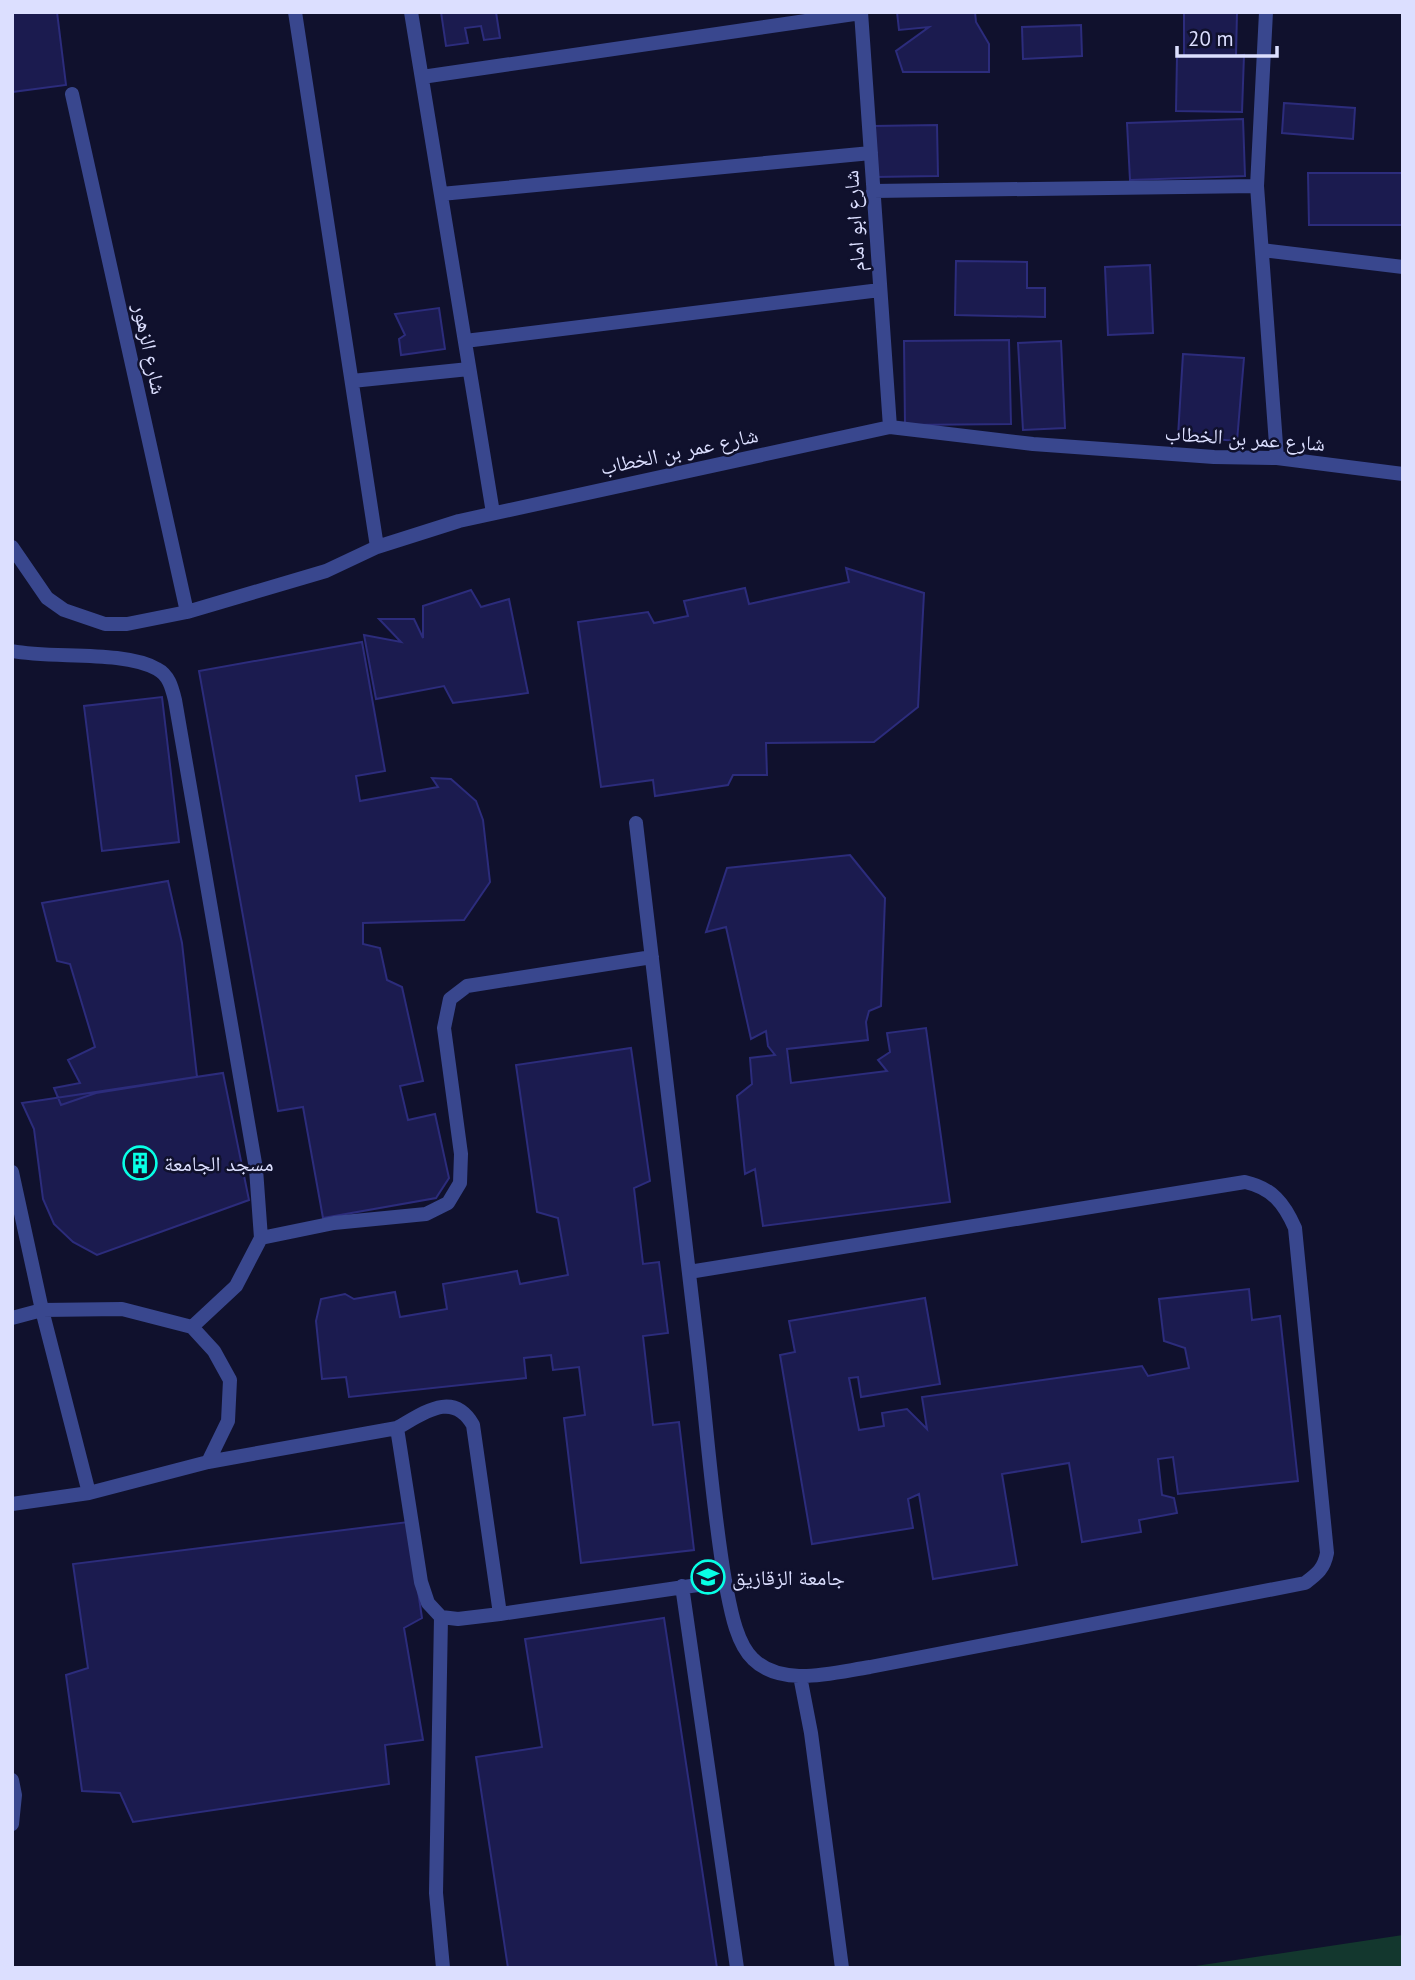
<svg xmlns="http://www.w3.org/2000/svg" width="1415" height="1980" font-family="'PT Sans','Noto Naskh Arabic',sans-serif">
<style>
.garden{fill:#13372e}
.building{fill:#1b1b4f;stroke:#2c2c7c;stroke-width:2}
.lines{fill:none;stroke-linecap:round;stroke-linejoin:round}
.service{stroke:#39478e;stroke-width:14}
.minor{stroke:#39478e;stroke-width:14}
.labels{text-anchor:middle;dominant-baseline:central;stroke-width:5;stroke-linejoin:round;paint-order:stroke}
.street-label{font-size:21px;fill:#dcdfff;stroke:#10112d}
.poi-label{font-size:21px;fill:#dcdfff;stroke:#10112d;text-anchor:start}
</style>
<rect width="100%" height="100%" fill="#10112d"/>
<path class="garden" d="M 1403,1935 L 1403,1968 L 1186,1968 L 1189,1967 Z"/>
<path class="building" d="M 12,12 L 57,12 L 66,85 L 12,92 Z
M 441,12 L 496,12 L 500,38 L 484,40 L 481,26 L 465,28 L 468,43 L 446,46 Z
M 897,12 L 975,12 L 976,22 L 989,44 L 989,72 L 903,72 L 896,51 L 929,27 L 899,30 Z
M 1184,12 L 1237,12 L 1236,56 L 1244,55 L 1242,112 L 1176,111 L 1177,56 L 1184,56 Z
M 1081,25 L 1082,56 L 1023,59 L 1022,27 Z
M 1284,103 L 1355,108 L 1353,139 L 1282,133 Z
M 1243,119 L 1245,176 L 1130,180 L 1127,123 Z
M 937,125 L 938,176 L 874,177 L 873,126 Z
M 1308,173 L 1403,173 L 1403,225 L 1309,225 Z
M 956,261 L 1027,262 L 1027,288 L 1045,288 L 1045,317 L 955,315 Z
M 1150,265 L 1153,333 L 1108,335 L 1105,267 Z
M 439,308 L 445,349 L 401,355 L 399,339 L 405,335 L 395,314 Z
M 1009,340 L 1011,424 L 905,425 L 904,341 Z
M 1061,341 L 1065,428 L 1023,430 L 1018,343 Z
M 1183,354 L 1244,358 L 1237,441 L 1178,436 Z
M 846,568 L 924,593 L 918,707 L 874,742 L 766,743 L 767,775 L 733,775 L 728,785 L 655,796 L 653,780 L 601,787 L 578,622 L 648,612 L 654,623 L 688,616 L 684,601 L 745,588 L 749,604 L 849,582 Z
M 471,590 L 481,607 L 509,599 L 528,693 L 453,703 L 444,686 L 376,699 L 364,635 L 401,642 L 379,619 L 414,619 L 423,638 L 423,606 Z
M 362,642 L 385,771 L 356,776 L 360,801 L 438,787 L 432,778 L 451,779 L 476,801 L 483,820 L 490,882 L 464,920 L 363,923 L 363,944 L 380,948 L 387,980 L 402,987 L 423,1081 L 400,1086 L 408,1120 L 435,1114 L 449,1178 L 436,1198 L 323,1218 L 303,1107 L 278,1111 L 199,671 Z
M 162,697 L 179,842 L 102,851 L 84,706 Z
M 850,855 L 885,898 L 881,1006 L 869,1011 L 866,1022 L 868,1040 L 787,1049 L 791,1083 L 887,1071 L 878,1060 L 890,1052 L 887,1033 L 926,1028 L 950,1202 L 763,1226 L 755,1169 L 745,1174 L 737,1096 L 752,1084 L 750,1058 L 775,1055 L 768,1046 L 766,1031 L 751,1039 L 726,927 L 706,932 L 727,868 Z
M 168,881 L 182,943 L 197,1077 L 96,1093 L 61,1105 L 54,1088 L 80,1083 L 68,1060 L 95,1047 L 70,964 L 57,961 L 42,903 Z
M 631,1048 L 650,1181 L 634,1188 L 643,1264 L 659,1262 L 668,1333 L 643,1336 L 653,1425 L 679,1422 L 694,1550 L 581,1563 L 564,1418 L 585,1415 L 579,1367 L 553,1370 L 551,1355 L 524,1358 L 526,1378 L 349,1397 L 346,1377 L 322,1379 L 316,1321 L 321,1299 L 345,1294 L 354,1299 L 395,1292 L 400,1317 L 447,1309 L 443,1284 L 517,1271 L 520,1284 L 568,1275 L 558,1218 L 537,1212 L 516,1065 Z
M 223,1073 L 249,1200 L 97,1255 L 73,1242 L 54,1224 L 43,1199 L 34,1129 L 22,1103 Z
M 1249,1289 L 1252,1320 L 1280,1316 L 1298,1481 L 1178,1494 L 1173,1457 L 1158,1459 L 1162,1495 L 1174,1498 L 1177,1513 L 1139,1520 L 1141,1532 L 1082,1542 L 1069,1463 L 1002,1474 L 1017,1565 L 933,1579 L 919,1494 L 908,1499 L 913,1528 L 812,1544 L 780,1355 L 795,1352 L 789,1321 L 925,1298 L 940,1384 L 861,1397 L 858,1377 L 849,1378 L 859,1430 L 884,1426 L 882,1413 L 907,1409 L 927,1429 L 922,1397 L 1142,1366 L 1148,1376 L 1189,1368 L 1185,1348 L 1164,1341 L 1159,1299 Z
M 408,1522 L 422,1618 L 404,1628 L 423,1740 L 385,1745 L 389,1784 L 133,1822 L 120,1793 L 82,1791 L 66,1675 L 88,1668 L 73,1564 Z
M 664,1618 L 717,1968 L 508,1968 L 476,1757 L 542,1747 L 525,1639 Z"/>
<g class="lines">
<path class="service" d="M 12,651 C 52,659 123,650 157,669 C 169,675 172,688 175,700 L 256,1169 L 261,1238 L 236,1286 L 192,1327
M 636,823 C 656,993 676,1163 696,1333 C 706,1415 711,1499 725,1581 C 730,1605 735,1642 753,1659 C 782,1688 835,1672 870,1667 L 1305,1583 C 1317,1574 1324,1569 1327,1553 L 1295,1228 C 1284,1203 1272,1188 1245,1182 L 689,1272
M 12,1172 L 42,1310 L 89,1493
M 261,1238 L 334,1223 L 426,1214 L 448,1203 L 460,1183 L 461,1154 L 444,1028 L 450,999 L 467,986 L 652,957
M 12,1318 L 42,1310 L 122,1309 L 192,1327 L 214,1351 L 230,1380 L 228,1421 L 208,1462
M 397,1428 C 424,1413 453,1390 473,1425 L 500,1614
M 12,1504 L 89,1493 L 208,1462 L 397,1428 L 421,1582 L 428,1603 L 441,1617 L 458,1619 L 500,1614 L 725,1581
M 682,1586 L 737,1968
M 441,1617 L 436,1893 L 443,1968
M 800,1676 L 811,1733 L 842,1968
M 12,1780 L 15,1795 L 12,1824"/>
<path class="minor" d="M 295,12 L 377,547
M 411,12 L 493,513
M 861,12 L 890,427
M 1266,12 L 1257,186 L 1277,458
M 422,77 L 861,13
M 72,94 L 187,612
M 873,191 L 1257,186
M 441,194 L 871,153
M 1262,250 L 1403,267
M 465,341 L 880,290
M 352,381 L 469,369
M 12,547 L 47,598 L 64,610 L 105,624 L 127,624 L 187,612 L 326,571 L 377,547 L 459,521 L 890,427 L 1033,444 L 1214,457 L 1277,458 L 1403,474"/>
</g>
<defs>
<symbol id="building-ring" viewBox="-11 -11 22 22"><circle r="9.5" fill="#10112d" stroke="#08ffe5" stroke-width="1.5"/><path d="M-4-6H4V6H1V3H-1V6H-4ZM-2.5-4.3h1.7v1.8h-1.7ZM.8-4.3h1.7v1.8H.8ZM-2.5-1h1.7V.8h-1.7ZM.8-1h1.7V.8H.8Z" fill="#08ffe5"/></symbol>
<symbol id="university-ring" viewBox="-11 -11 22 22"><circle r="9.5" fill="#10112d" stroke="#08ffe5" stroke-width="1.5"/><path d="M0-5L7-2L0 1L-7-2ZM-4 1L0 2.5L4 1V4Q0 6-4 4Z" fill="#08ffe5"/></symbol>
</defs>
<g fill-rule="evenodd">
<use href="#building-ring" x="121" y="1144" width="38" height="38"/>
<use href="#university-ring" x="689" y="1558" width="38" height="38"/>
</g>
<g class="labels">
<g class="street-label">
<text transform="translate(854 221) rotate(-94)">شارع ابو امام</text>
<text transform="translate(150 349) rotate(78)">شارع الزهور</text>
<text transform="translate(1245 438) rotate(4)">شارع عمر بن الخطاب</text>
<text transform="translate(679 451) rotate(-12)">شارع عمر بن الخطاب</text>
</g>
<g class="poi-label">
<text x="164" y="1163">مسجد الجامعة</text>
<text x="732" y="1577">جامعة الزقازيق</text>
</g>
</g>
<rect width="1415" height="1980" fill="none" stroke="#dcdfff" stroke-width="28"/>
<path d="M1177 46v10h100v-10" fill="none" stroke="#dcdfff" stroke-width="3.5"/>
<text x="1188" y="46" font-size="21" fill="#dcdfff" stroke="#10112d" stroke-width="5" paint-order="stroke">20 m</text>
</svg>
